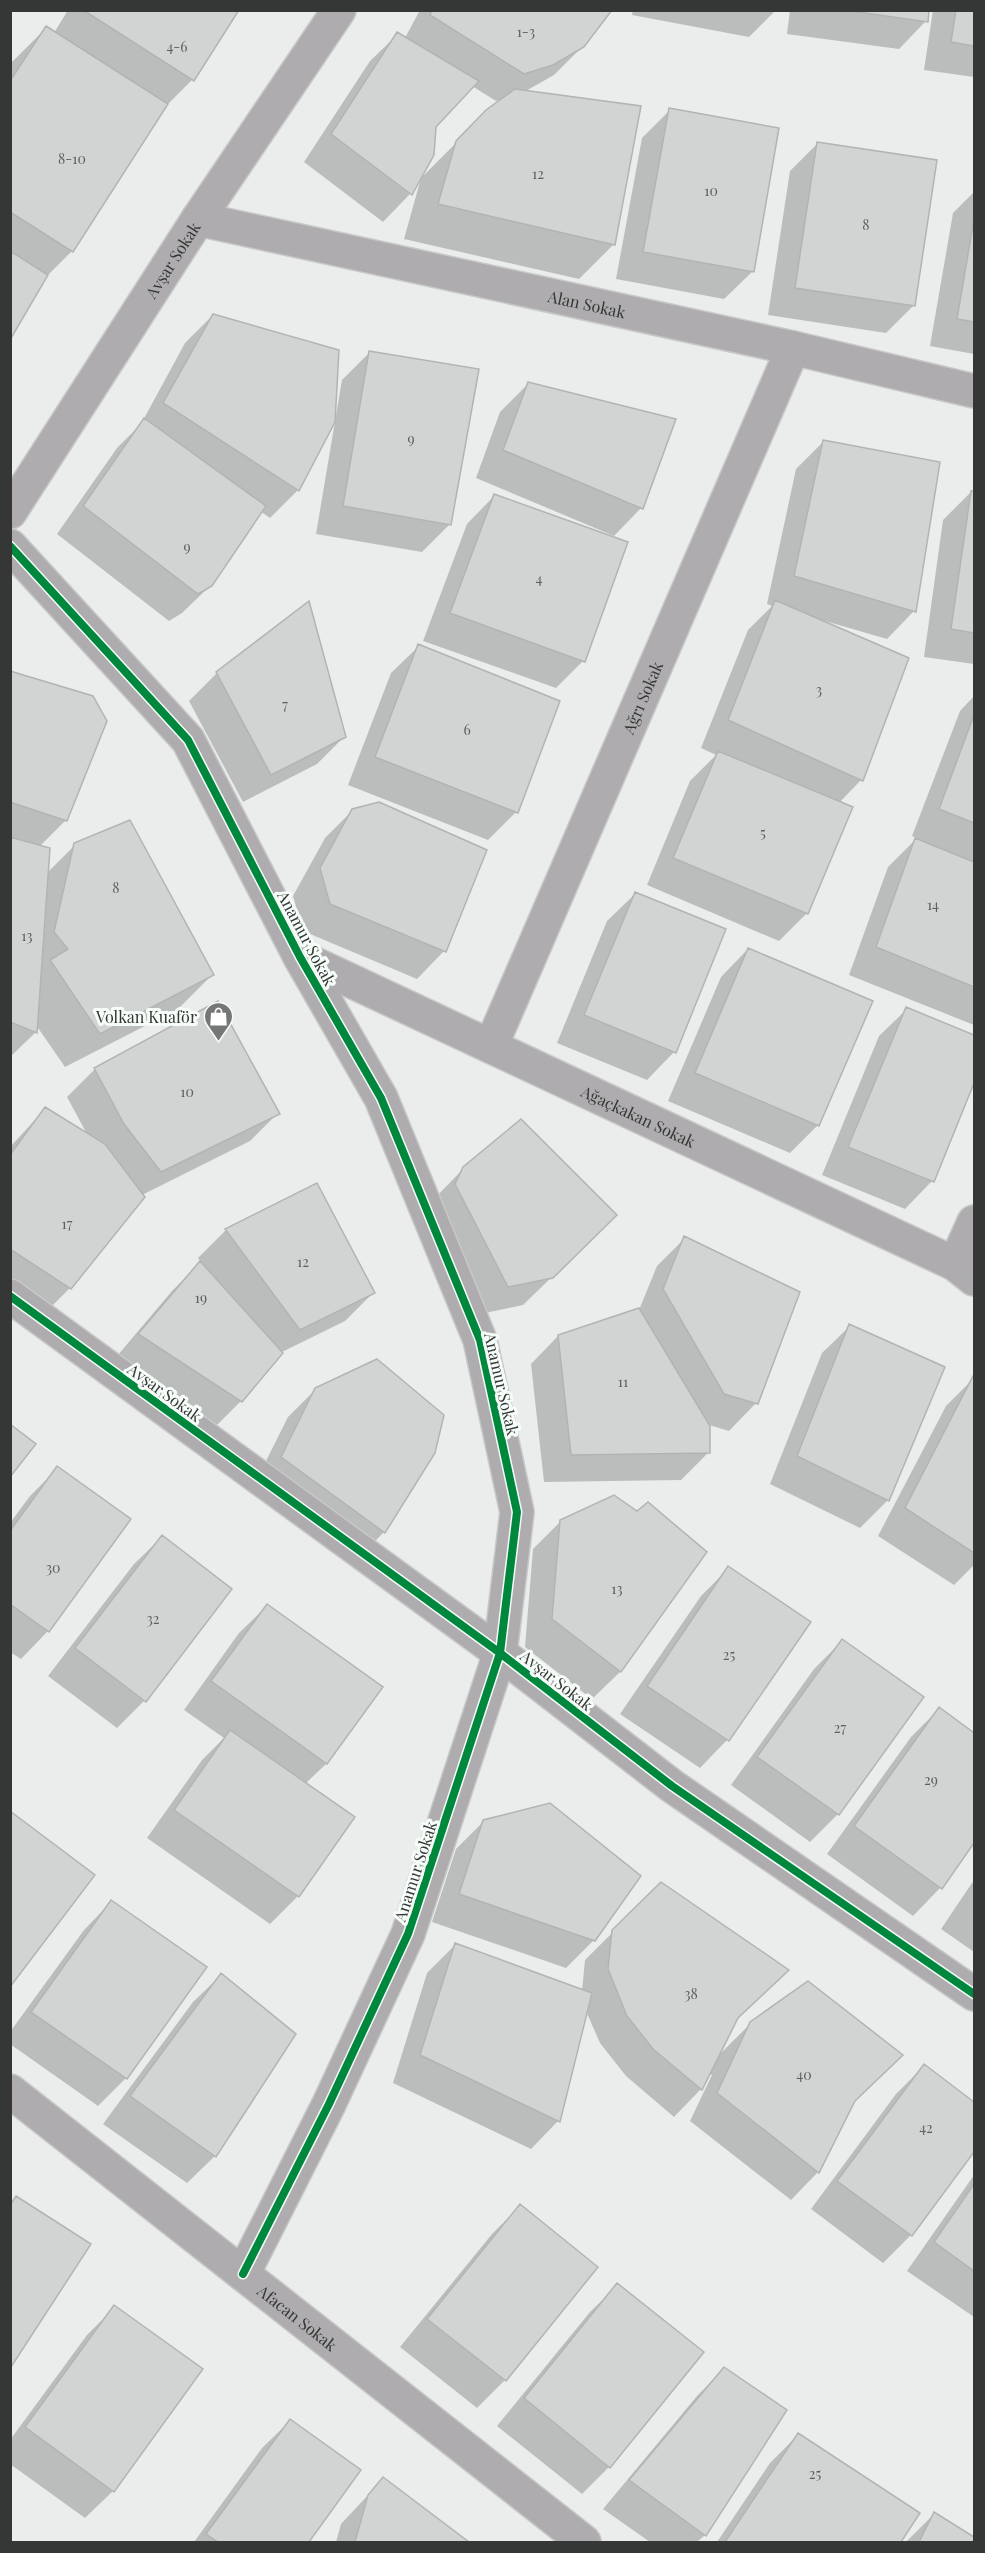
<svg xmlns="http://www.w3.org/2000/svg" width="985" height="2553" font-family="'Playfair Display',serif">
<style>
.shadow{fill:#0003}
.building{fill:#d2d4d3;stroke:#b2b4b3;stroke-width:1.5}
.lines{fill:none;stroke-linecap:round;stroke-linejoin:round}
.street-casing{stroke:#c7c8c7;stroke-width:36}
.street{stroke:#aeacae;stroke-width:33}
.cycleway-casing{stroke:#f6fcf8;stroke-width:11}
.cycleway{stroke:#00873e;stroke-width:8}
.labels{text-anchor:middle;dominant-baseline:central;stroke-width:6;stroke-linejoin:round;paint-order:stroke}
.number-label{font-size:14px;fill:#5d5f5e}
.street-label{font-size:16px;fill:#353736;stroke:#f6fcf8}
.poi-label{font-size:16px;fill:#353736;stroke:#f6fcf8;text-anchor:end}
</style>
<rect width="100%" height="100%" fill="#eaedeb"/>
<path class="shadow" d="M 68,10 L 237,10 L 192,80 L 163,109 L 72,251 L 42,281 L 10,337 L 10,64 L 46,28 L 54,33 Z
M 420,10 L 610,10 L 583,46 L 554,75 L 524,92 L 639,108 L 613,245 L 579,279 L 404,239 L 421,178 L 487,112 L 504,99 L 496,101 L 472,86 L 434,126 L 432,155 L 410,194 L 383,222 L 304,162 L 370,61 L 398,34 L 405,38 Z
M 633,10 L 776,10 L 749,37 L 632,15 Z
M 790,10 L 928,10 L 926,21 L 899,49 L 787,34 Z
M 933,10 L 974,10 L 974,77 L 924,70 Z
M 670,110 L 752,272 L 724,299 L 616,279 L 642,138 Z
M 818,143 L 914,305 L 886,333 L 768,315 L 790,171 Z
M 974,192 L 974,354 L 930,346 L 953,213 Z
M 213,315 L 298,490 L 270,518 L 260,511 L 211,585 L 182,613 L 169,621 L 57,534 L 117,448 L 141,424 L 185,343 Z
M 370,352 L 450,524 L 422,552 L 316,534 L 342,380 Z
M 528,384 L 641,508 L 614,536 L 476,478 L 500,412 Z
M 823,442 L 914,611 L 887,639 L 825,621 L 824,623 L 907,658 L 861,780 L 839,803 L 807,913 L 779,941 L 647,885 L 690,781 L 716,755 L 701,748 L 748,630 L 772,606 L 767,604 L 796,469 Z
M 971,492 L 974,493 L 974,664 L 924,657 L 943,520 Z
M 494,496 L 583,661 L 556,688 L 423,641 L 467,524 Z
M 419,646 L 516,812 L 488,840 L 348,785 L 391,673 Z
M 10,672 L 106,721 L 65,821 L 39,847 L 47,873 L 75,845 L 212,975 L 178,1009 L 65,1067 L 36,1025 L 36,1032 L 10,1057 Z
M 217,673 L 345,736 L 317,764 L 243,802 L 189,701 Z
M 974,696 L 974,1025 L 849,975 L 888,867 L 917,838 L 912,836 L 960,711 Z
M 353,810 L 444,951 L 417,979 L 303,931 L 293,896 L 325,838 Z
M 635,894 L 674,1052 L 647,1080 L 557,1043 L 607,921 Z
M 748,949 L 818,1125 L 790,1153 L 668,1101 L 721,977 Z
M 907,1009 L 974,1036 L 974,1079 L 932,1181 L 905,1209 L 822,1175 L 879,1036 Z
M 95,1069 L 278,1113 L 250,1141 L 142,1195 L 70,1288 L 42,1316 L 10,1295 L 10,1147 L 45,1109 L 87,1134 L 67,1097 Z
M 464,1168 L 587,1243 L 523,1305 L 480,1314 L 436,1197 Z
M 316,1185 L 373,1293 L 345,1321 L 280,1353 L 241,1401 L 213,1429 L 112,1362 L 172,1291 L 201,1262 L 198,1258 L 226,1230 Z
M 685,1238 L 756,1403 L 729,1431 L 709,1425 L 709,1452 L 681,1480 L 544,1482 L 531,1364 L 558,1336 L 639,1310 L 657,1266 Z
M 850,1326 L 888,1500 L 860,1528 L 770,1484 L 822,1353 Z
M 974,1378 L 974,1565 L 954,1585 L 878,1536 L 946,1406 Z
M 316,1389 L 433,1453 L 384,1532 L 357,1560 L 254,1485 L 288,1417 Z
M 58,1468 L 48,1631 L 21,1659 L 10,1652 L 10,1523 L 30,1496 Z
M 637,1513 L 705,1552 L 620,1672 L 592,1699 L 525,1647 L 533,1549 L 561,1521 Z
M 162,1537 L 144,1701 L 117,1728 L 48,1676 L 134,1564 Z
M 729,1568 L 808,1622 L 727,1740 L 700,1768 L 620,1714 L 701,1596 Z
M 267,1606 L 381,1687 L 326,1764 L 305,1784 L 298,1896 L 270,1924 L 147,1838 L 202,1760 L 224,1738 L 184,1710 L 239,1633 Z
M 842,1641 L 838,1814 L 810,1842 L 731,1785 L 814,1669 Z
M 939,1709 L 974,1735 L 974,1841 L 940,1888 L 913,1916 L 827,1854 L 911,1737 Z
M 484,1821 L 594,1940 L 566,1968 L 432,1922 L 456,1849 Z
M 974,1880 L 974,1952 L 941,1929 Z
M 661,1884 L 759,1998 L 736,2020 L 719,2055 L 751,2023 L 853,2103 L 818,2172 L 791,2200 L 690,2121 L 712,2075 L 709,2073 L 701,2089 L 674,2117 L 626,2076 L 600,2043 L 586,2011 L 558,2121 L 531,2149 L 393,2083 L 427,1973 L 455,1945 L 582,1991 L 585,1960 Z
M 111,1902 L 126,2078 L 98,2106 L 10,2044 L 10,2032 L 84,1930 Z
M 221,1975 L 215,2156 L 187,2183 L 103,2124 L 193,2002 Z
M 924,2066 L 974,2104 L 974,2150 L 911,2235 L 883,2263 L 811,2209 L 896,2094 Z
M 974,2175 L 974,2317 L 907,2271 Z
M 10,2204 L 89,2245 L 10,2365 Z
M 520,2206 L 596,2267 L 505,2380 L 477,2408 L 400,2347 L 492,2234 Z
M 618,2285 L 609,2467 L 582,2494 L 497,2426 L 590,2312 Z
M 115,2307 L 113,2491 L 85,2518 L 10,2464 L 10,2440 L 87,2335 Z
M 724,2369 L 705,2535 L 697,2542 L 650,2542 L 603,2509 L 697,2396 Z
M 290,2421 L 359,2471 L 307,2542 L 194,2542 L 262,2448 Z
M 798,2435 L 918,2514 L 899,2542 L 717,2542 L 770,2463 Z
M 383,2479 L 467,2542 L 336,2542 L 341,2524 Z
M 934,2514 L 974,2539 L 974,2542 L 906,2542 Z"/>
<path class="building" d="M 83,10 L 239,10 L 194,81 Z
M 432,10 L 612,10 L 584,47 L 553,65 L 524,74 L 430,15 Z
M 844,10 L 929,10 L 928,22 Z
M 956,10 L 974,10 L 974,46 L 951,42 Z
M 46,26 L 168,104 L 73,252 L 10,212 L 10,81 Z
M 397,32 L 479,81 L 436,127 L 434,155 L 412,195 L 331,134 Z
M 515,89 L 641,106 L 615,245 L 438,204 L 456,141 L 486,110 Z
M 669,108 L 779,128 L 754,272 L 643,252 Z
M 817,142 L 937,160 L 915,306 L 795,288 Z
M 974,219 L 974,322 L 957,319 Z
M 10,251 L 48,275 L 10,340 Z
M 213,314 L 339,350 L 335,422 L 299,491 L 163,403 Z
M 369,351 L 479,369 L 451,525 L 343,506 Z
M 528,382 L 676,419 L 643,509 L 503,450 Z
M 144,418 L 266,506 L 212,586 L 198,594 L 83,506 Z
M 823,440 L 940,462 L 916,612 L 794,576 Z
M 971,491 L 974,491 L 974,633 L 951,629 Z
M 494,494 L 628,542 L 585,662 L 450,613 Z
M 775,600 L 909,658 L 863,781 L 728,720 Z
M 309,601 L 346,737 L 271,775 L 216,672 Z
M 418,644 L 560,701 L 518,813 L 375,757 Z
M 10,671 L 93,696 L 107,721 L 67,821 L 10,802 Z
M 974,715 L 974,823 L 939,809 Z
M 718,751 L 853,807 L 808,914 L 673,858 Z
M 379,802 L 487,850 L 446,952 L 330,904 L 320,868 L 352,809 Z
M 130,820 L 214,975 L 100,1034 L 50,960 L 68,949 L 54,932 L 74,843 Z
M 10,837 L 50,848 L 37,1033 L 10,1022 Z
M 915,838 L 974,862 L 974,987 L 876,947 Z
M 635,892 L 726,929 L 676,1053 L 584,1015 Z
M 748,948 L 873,1001 L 819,1126 L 695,1073 Z
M 218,1001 L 280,1114 L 161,1172 L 124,1124 L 94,1068 Z
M 906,1007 L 974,1035 L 974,1083 L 934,1182 L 848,1147 Z
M 45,1107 L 105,1144 L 145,1197 L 71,1289 L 10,1249 L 10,1155 Z
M 521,1119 L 617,1215 L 553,1278 L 508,1287 L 455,1184 L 463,1167 Z
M 317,1183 L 375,1293 L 300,1330 L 225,1229 Z
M 684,1236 L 800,1292 L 758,1404 L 724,1394 L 663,1289 Z
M 200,1261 L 283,1353 L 242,1402 L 138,1334 Z
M 639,1308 L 710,1426 L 710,1453 L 571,1455 L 558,1335 Z
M 849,1324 L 945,1367 L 889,1501 L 797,1456 Z
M 377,1359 L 444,1415 L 435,1453 L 385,1533 L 281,1457 L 315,1388 Z
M 973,1376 L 974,1377 L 974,1553 L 905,1508 Z
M 10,1424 L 36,1444 L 10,1477 Z
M 57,1466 L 131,1519 L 49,1632 L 10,1604 L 10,1531 Z
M 614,1495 L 637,1511 L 648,1502 L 707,1552 L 621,1672 L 552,1619 L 560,1520 Z
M 162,1535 L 232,1589 L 146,1702 L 75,1648 Z
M 728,1566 L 811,1622 L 729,1741 L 647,1686 Z
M 267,1604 L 383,1687 L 327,1764 L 211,1681 Z
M 842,1639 L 924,1697 L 839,1815 L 757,1757 Z
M 939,1707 L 974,1733 L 974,1843 L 942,1889 L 854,1826 Z
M 230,1730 L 355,1817 L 299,1897 L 174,1810 Z
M 550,1803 L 641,1876 L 595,1941 L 459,1894 L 483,1820 Z
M 10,1811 L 95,1875 L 10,1987 Z
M 661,1882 L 789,1970 L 738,2018 L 702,2090 L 653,2049 L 627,2016 L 608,1969 L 612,1930 Z
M 111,1900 L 207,1967 L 127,2079 L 31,2012 Z
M 455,1943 L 592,1993 L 560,2122 L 420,2055 Z
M 221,1973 L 296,2034 L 216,2157 L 130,2096 Z
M 808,1981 L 903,2055 L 855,2101 L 819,2173 L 717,2093 L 750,2022 Z
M 924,2064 L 974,2102 L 974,2152 L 912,2236 L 837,2181 Z
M 974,2184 L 974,2271 L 934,2242 Z
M 16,2196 L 91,2244 L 11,2367 L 10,2205 Z
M 520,2204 L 598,2267 L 506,2381 L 427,2319 Z
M 617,2283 L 704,2352 L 610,2468 L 524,2398 Z
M 114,2305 L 203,2369 L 114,2492 L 25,2427 Z
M 724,2367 L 787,2410 L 706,2536 L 629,2480 Z
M 290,2419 L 361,2470 L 309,2542 L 218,2542 L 206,2534 Z
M 798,2433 L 920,2513 L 901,2542 L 725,2542 Z
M 383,2477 L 469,2542 L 355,2542 L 368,2495 Z
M 934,2512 L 974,2537 L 974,2542 L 919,2542 Z"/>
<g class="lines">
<defs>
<g id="street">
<path id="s1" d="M 198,219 L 793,348 L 974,391"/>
<path id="s2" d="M 10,512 L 198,219 L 339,10"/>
<path d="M 10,546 L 188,740 L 300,957 L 381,1098 L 480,1340 L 517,1512 L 500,1653 L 408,1934 L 329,2104 L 243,2274"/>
<path id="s3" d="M 300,957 L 955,1264 L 974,1279"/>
<path id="s4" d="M 491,1046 L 793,348"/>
<path d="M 955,1264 L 974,1222"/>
<path d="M 10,1296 L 500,1653 L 672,1786 L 974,1994"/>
<path id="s5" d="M 10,2091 L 584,2542"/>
</g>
</defs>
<use href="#street" class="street-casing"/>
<use href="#street" class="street"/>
<defs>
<path id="cycleway" d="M 10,546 L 188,740 L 300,957 L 381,1098 L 480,1340 L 517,1512 L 500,1653 L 408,1934 L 329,2104 L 243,2274
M 10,1296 L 500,1653 L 672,1786 L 974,1994"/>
</defs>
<use href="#cycleway" class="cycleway-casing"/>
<use href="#cycleway" class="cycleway"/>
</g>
<defs>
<symbol id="shop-pin" viewBox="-11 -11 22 30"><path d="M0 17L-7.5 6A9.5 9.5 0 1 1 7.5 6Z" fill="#747775" stroke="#f6fcf8"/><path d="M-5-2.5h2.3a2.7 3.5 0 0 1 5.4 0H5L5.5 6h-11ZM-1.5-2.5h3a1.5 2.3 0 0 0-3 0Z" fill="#fff"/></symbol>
</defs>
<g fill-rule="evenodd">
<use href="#shop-pin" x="202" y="1000" width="33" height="45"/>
</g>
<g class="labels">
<g class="number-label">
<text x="526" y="31">1-3</text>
<text x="177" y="46">4-6</text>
<text x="72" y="158">8-10</text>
<text x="538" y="173">12</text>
<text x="711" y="190">10</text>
<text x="866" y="224">8</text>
<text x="411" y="438">9</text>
<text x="187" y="546">9</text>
<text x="539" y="578">4</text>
<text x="819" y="689">3</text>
<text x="285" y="704">7</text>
<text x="467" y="729">6</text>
<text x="763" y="832">5</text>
<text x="116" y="887">8</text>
<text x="933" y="904">14</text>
<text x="27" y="935">13</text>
<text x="187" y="1091">10</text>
<text x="67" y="1223">17</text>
<text x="303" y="1261">12</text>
<text x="201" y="1297">19</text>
<text x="623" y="1381">11</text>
<text x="53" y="1567">30</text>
<text x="617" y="1588">13</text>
<text x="153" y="1618">32</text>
<text x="729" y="1654">25</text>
<text x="840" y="1727">27</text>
<text x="931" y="1779">29</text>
<text x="691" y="1993">38</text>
<text x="804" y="2074">40</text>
<text x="926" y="2127">42</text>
<text x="815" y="2473">25</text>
</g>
<g class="street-label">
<text stroke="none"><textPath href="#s2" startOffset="300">Avşar Sokak</textPath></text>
<text stroke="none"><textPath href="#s1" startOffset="398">Alan Sokak</textPath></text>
<text stroke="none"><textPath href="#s4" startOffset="380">Ağrı Sokak</textPath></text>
<text transform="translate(307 938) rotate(62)">Anamur Sokak</text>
<text stroke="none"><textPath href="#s3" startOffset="374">Ağaçkakan Sokak</textPath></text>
<text transform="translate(502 1384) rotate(77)">Anamur Sokak</text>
<text transform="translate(165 1392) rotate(36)">Avşar Sokak</text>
<text transform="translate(557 1680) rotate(38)">Avşar Sokak</text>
<text transform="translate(415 1871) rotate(-72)">Anamur Sokak</text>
<text stroke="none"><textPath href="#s5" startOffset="366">Afacan Sokak</textPath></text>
</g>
<g class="poi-label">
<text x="197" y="1016">Volkan Kuaför</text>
</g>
</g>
<rect width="985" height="2553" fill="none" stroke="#353736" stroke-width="24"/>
</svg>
